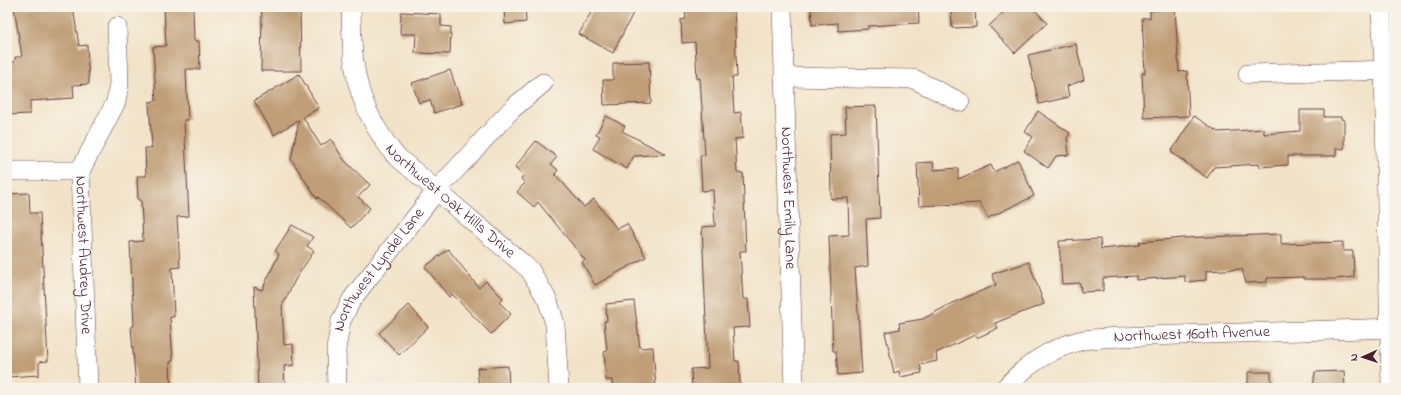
<svg xmlns="http://www.w3.org/2000/svg" width="1401" height="395" font-family="'Indie Flower',sans-serif">
<style>
.building{fill:#c09e77}
.lines{fill:none;stroke-linecap:round;stroke-linejoin:round}
.street-casing{stroke:#633c43;stroke-width:20}
.street{stroke:#fff;stroke-width:19}
.labels{text-anchor:middle;dominant-baseline:central;stroke-width:3.5;stroke-linejoin:round;paint-order:stroke}
.street-label{font-size:16px;fill:#4a1f2b;stroke:#f7f3e8}
</style>
<rect width="100%" height="100%" fill="#f7f3e8"/>
<filter id="ink" filterUnits="userSpaceOnUse"><feTurbulence type="fractalNoise" baseFrequency=".025" numOctaves="2"/><feDisplacementMap in="SourceGraphic" scale="8" xChannelSelector="R" yChannelSelector="G"/><feConvolveMatrix kernelMatrix="1 2 1 2 8 2 1 2 1" color-interpolation-filters="sRGB"/></filter>
<filter id="wash" filterUnits="userSpaceOnUse"><feTurbulence type="fractalNoise" baseFrequency=".012" numOctaves="4" result="noise"/><feDisplacementMap in="SourceGraphic" scale="16" xChannelSelector="R" yChannelSelector="G"/><feGaussianBlur stdDeviation="0.9" result="paint"/><feColorMatrix in="noise" values="0 0 0 0 0 0 0 0 0 0 0 0 0 0 0 0 0 1.4 0 .05"/><feComposite in="paint" operator="in"/></filter>
<g filter="url(#wash)">
<rect width="100%" height="100%" fill="#f2e3c8"/>
<g id="blocks">
<path class="building" d="M 14,7 L 73,7 L 79,46 L 87,45 L 89,84 L 73,85 L 74,98 L 30,101 L 30,114 L 7,115 L 7,62 L 15,62 L 15,57 L 22,57 Z
M 164,7 L 193,7 L 194,41 L 199,41 L 200,69 L 186,69 L 188,120 L 184,120 L 189,216 L 177,217 L 180,267 L 172,268 L 174,317 L 170,317 L 173,361 L 170,362 L 171,388 L 136,388 L 131,326 L 134,326 L 130,242 L 143,241 L 141,200 L 138,200 L 137,176 L 146,176 L 145,148 L 152,148 L 149,102 L 156,101 L 153,47 L 166,46 Z
M 262,7 L 300,7 L 301,71 L 261,71 Z
M 504,7 L 525,7 L 526,22 L 505,24 Z
M 594,7 L 636,7 L 613,53 L 579,34 Z
M 685,7 L 734,7 L 737,77 L 732,77 L 734,113 L 741,112 L 743,138 L 735,139 L 737,173 L 743,173 L 746,251 L 740,251 L 743,299 L 748,299 L 750,327 L 733,328 L 735,361 L 739,361 L 740,388 L 692,388 L 691,369 L 708,368 L 702,227 L 715,226 L 713,190 L 702,191 L 700,155 L 705,155 L 700,78 L 697,79 L 695,42 L 682,43 L 681,20 L 686,19 Z
M 811,7 L 918,7 L 919,23 L 868,26 L 868,29 L 838,31 L 838,23 L 812,25 Z
M 951,7 L 975,7 L 976,27 L 952,28 Z
M 1009,7 L 1032,7 L 1047,23 L 1015,53 L 989,26 Z
M 1175,9 L 1179,72 L 1187,71 L 1189,116 L 1144,118 L 1142,73 L 1145,73 L 1142,18 L 1150,18 L 1150,11 Z
M 401,12 L 441,14 L 441,26 L 451,27 L 450,54 L 415,53 L 416,34 L 400,34 Z
M 1076,44 L 1084,80 L 1067,86 L 1069,97 L 1039,104 L 1028,55 Z
M 649,62 L 651,103 L 604,105 L 603,80 L 613,80 L 613,63 Z
M 450,70 L 462,104 L 434,113 L 430,100 L 419,103 L 412,83 Z
M 299,74 L 319,108 L 303,117 L 321,146 L 331,139 L 344,160 L 370,185 L 358,197 L 370,208 L 351,228 L 318,197 L 317,199 L 291,159 L 299,120 L 274,135 L 254,101 Z
M 876,106 L 880,218 L 866,219 L 868,266 L 855,268 L 862,373 L 838,375 L 836,351 L 833,351 L 829,236 L 849,235 L 848,198 L 831,199 L 830,134 L 846,133 L 845,107 Z
M 1300,110 L 1324,110 L 1324,117 L 1341,117 L 1341,119 L 1344,120 L 1344,149 L 1336,148 L 1336,156 L 1288,156 L 1288,165 L 1259,167 L 1259,164 L 1214,167 L 1207,178 L 1171,152 L 1194,116 L 1218,132 L 1264,129 L 1264,134 L 1300,131 Z
M 1038,111 L 1070,133 L 1067,138 L 1069,155 L 1056,156 L 1048,168 L 1024,151 L 1033,137 L 1025,132 Z
M 606,116 L 625,126 L 622,131 L 666,154 L 634,156 L 627,169 L 593,149 L 600,136 L 596,134 Z
M 536,141 L 557,157 L 551,164 L 558,170 L 555,174 L 584,207 L 594,199 L 617,229 L 627,224 L 646,257 L 595,285 L 582,262 L 585,260 L 538,202 L 534,207 L 517,192 L 525,183 L 521,179 L 524,175 L 515,167 Z
M 1018,160 L 1034,196 L 988,218 L 980,203 L 919,206 L 917,163 L 933,162 L 934,170 L 958,168 L 958,179 L 991,165 L 994,172 Z
M 29,193 L 30,213 L 40,213 L 48,361 L 39,362 L 39,375 L 8,377 L 7,194 Z
M 292,225 L 313,237 L 307,246 L 314,251 L 296,278 L 282,306 L 284,345 L 293,344 L 294,365 L 284,366 L 285,388 L 258,388 L 254,287 L 262,290 L 279,254 L 275,251 Z
M 1281,234 L 1281,244 L 1343,242 L 1343,251 L 1353,251 L 1354,277 L 1335,279 L 1304,279 L 1304,277 L 1267,278 L 1267,282 L 1246,283 L 1242,269 L 1206,271 L 1206,280 L 1185,282 L 1185,276 L 1136,280 L 1136,276 L 1103,278 L 1103,291 L 1081,292 L 1080,283 L 1062,284 L 1059,241 L 1100,239 L 1101,249 L 1140,245 L 1139,242 L 1183,238 Z
M 448,249 L 479,288 L 486,281 L 503,298 L 499,302 L 511,314 L 491,334 L 452,294 L 449,297 L 425,267 Z
M 1029,262 L 1044,304 L 995,323 L 998,328 L 977,338 L 975,335 L 936,353 L 937,361 L 920,365 L 922,373 L 900,377 L 899,371 L 894,373 L 885,332 L 900,329 L 899,323 L 923,319 L 952,303 L 996,285 L 992,274 Z
M 634,301 L 640,348 L 653,347 L 656,388 L 612,388 L 612,380 L 606,380 L 604,352 L 607,351 L 604,321 L 607,321 L 606,304 Z
M 409,305 L 428,327 L 399,355 L 379,333 Z
M 508,366 L 509,388 L 479,388 L 477,368 Z
M 1344,371 L 1345,388 L 1313,388 L 1315,372 Z
M 1248,372 L 1271,372 L 1271,388 L 1248,388 Z"/>
</g>
</g>
<g filter="url(#ink)">
<use href="#blocks" fill-opacity="0" stroke="#633c43" stroke-width="1"/>
<g class="lines">
<defs>
<g id="street">
<path id="s1" d="M 351,7 C 352,69 355,104 395,155 L 530,270 L 548,301 L 555,324 L 559,388"/>
<path id="s2" d="M 782,7 L 794,388"/>
<path d="M 1381,7 L 1384,70 L 1391,388"/>
<path d="M 1248,74 L 1394,70"/>
<path d="M 784,77 L 914,79 L 960,102"/>
<path id="s3" d="M 7,171 L 80,171 L 88,388"/>
<path d="M 80,171 L 116,102 L 119,83 L 117,27"/>
<path id="s4" d="M 337,388 L 336,349 L 341,321 L 352,299 L 437,190 L 512,109 L 543,83"/>
<path id="s5" d="M 1005,388 C 1026,365 1049,349 1079,341 C 1091,338 1106,338 1119,337 L 1394,328"/>
</g>
</defs>
<use href="#street" class="street-casing"/>
<use href="#street" class="street"/>
</g>
</g>
<g class="labels">
<g class="street-label">
<text stroke="none"><textPath href="#s2" startOffset="191">Northwest Emily Lane</textPath></text>
<text stroke="none"><textPath href="#s1" startOffset="230">Northwest Oak Hills Drive</textPath></text>
<text stroke="none"><textPath href="#s3" startOffset="157">Northwest Audrey Drive</textPath></text>
<text stroke="none"><textPath href="#s4" startOffset="131">Northwest Lyndel Lane</textPath></text>
<text stroke="none"><textPath href="#s5" startOffset="202">Northwest 160th Avenue</textPath></text>
</g>
</g>
<rect width="1401" height="395" fill="none" stroke="#f7f3e8" stroke-width="24"/>
<g transform="translate(1363 357) rotate(267)" stroke="#f7f3e8" stroke-width="3" paint-order="stroke">
<path d="M0-3L7 15L0 10L-7 15Z" fill="#4a1f2b"/>
<text y="-6" font-size="11" font-weight="bold" text-anchor="middle" fill="#4a1f2b">N</text>
</g>
</svg>
